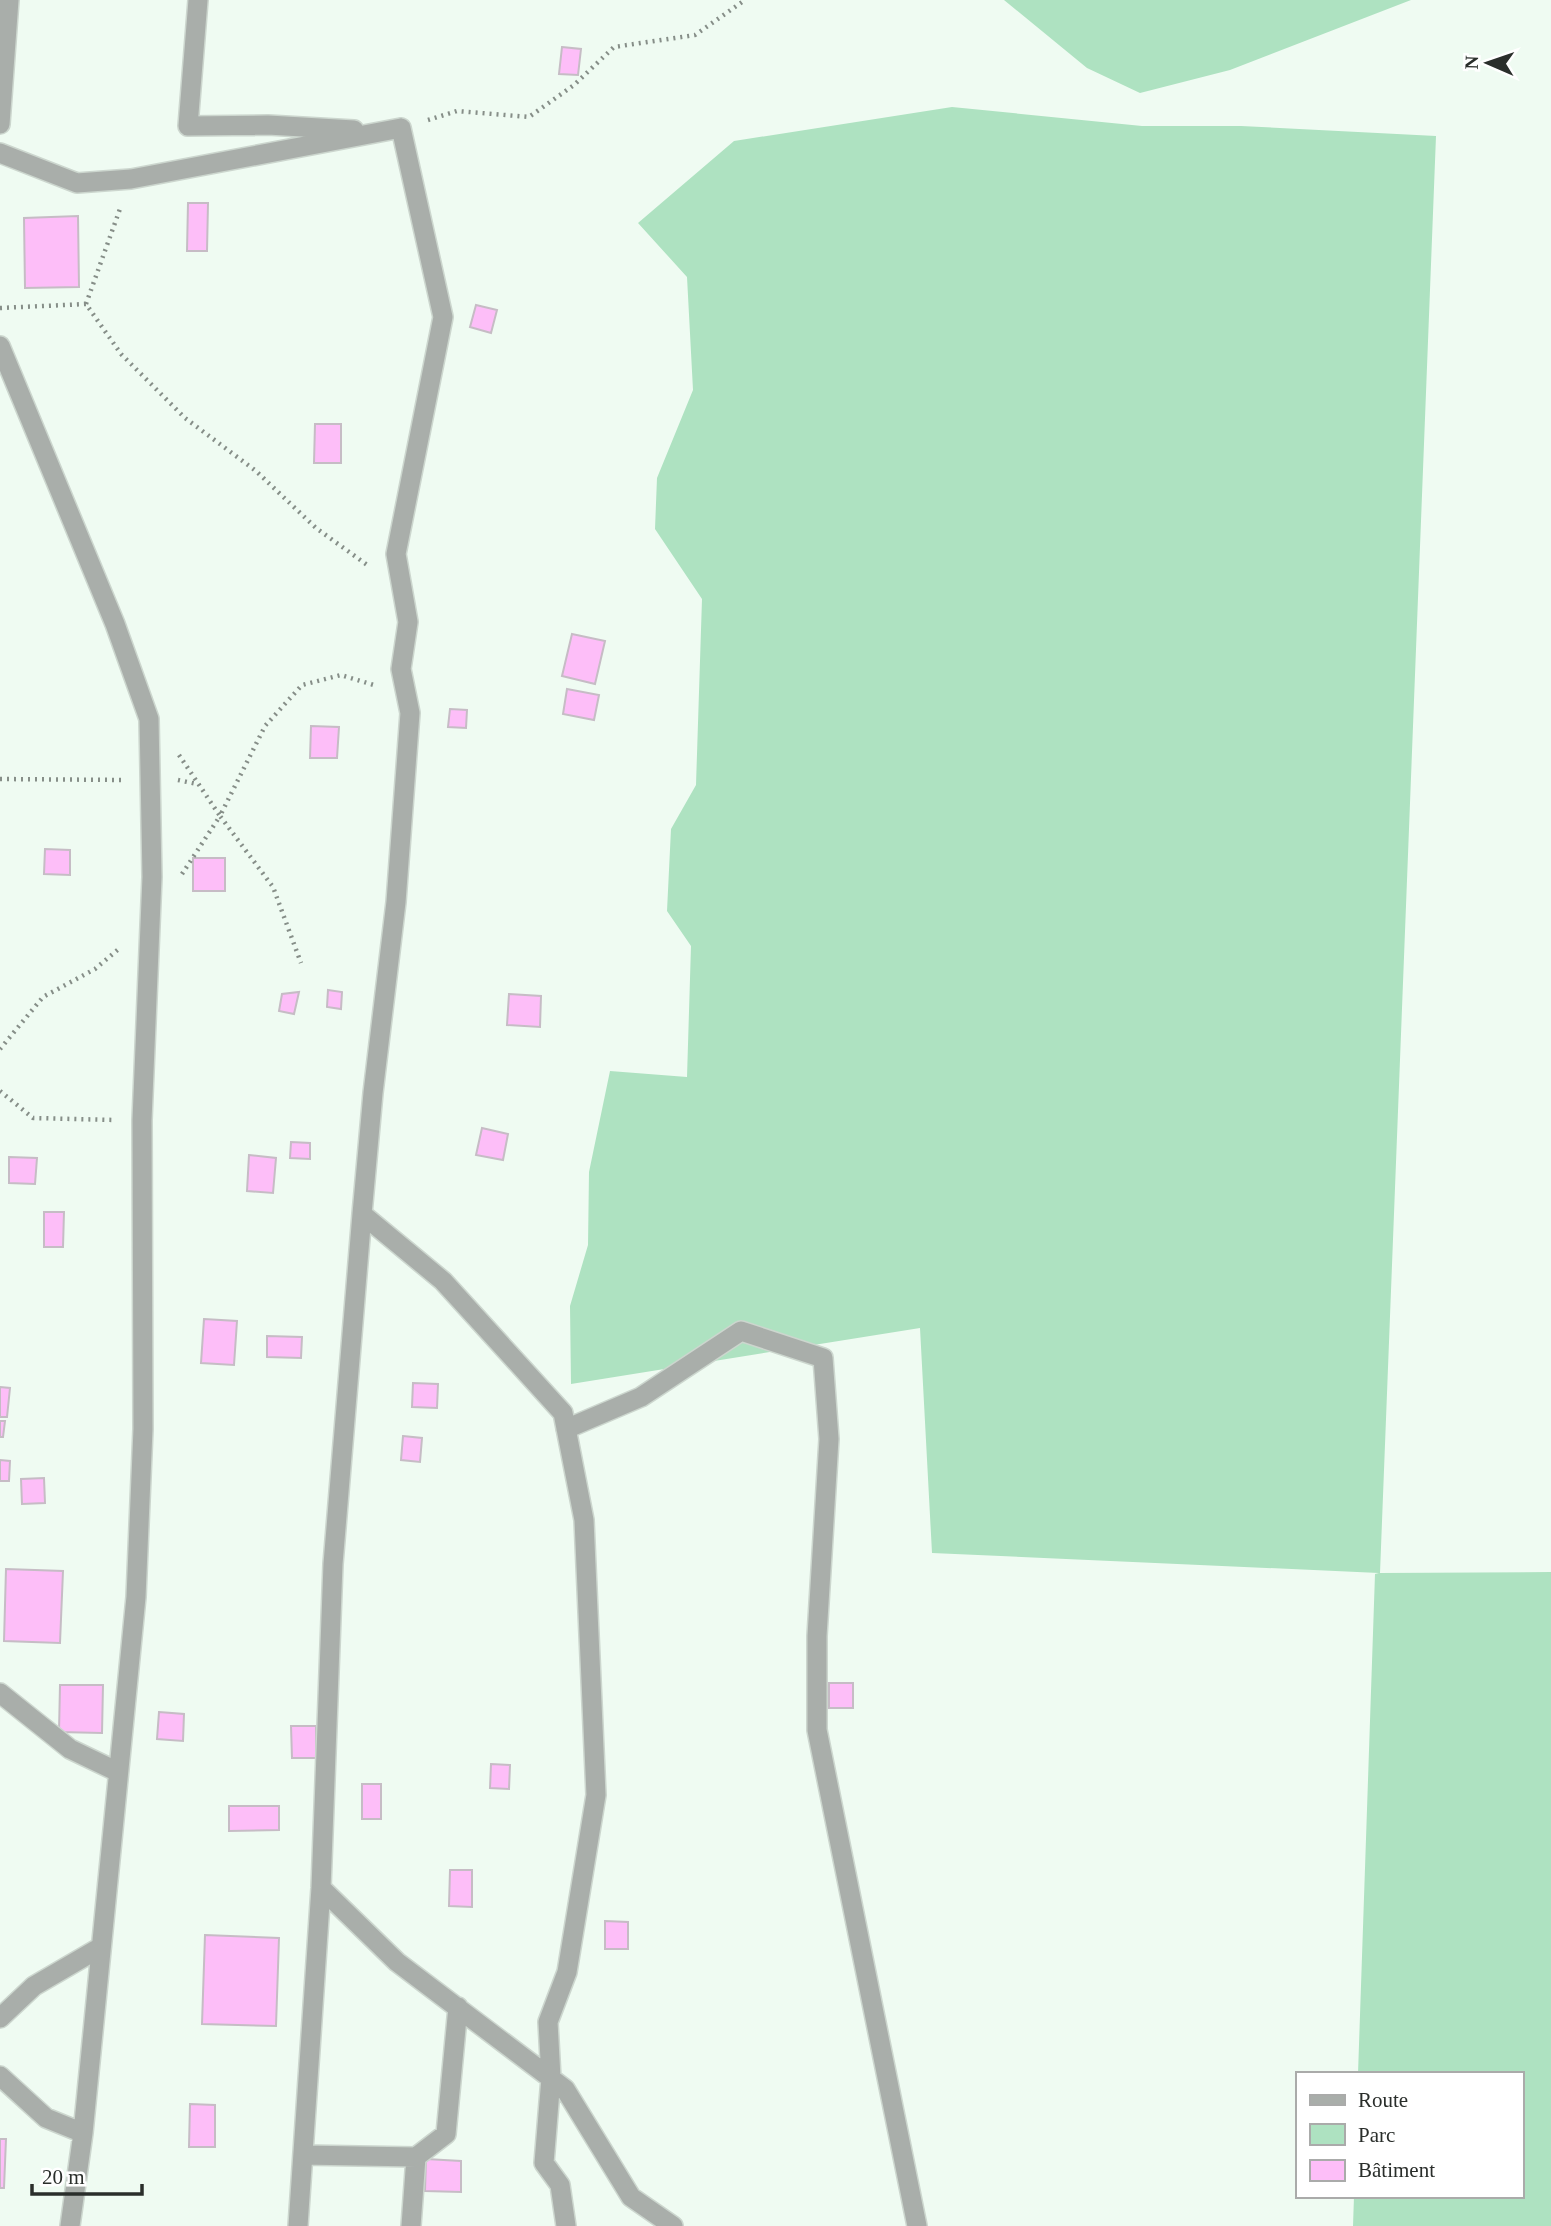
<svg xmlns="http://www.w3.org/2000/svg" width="1551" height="2226" font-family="Georgia,serif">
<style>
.green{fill:#aee2c1}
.building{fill:#fdbef8;stroke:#c6bcc5;stroke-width:2}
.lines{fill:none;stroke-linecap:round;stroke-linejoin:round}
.minor-casing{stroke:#ccd6ce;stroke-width:22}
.path{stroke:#868e88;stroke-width:4.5;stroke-dasharray:2 5;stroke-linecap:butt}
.minor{stroke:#a9aeaa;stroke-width:19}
</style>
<rect width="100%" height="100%" fill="#effbf2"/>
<path class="green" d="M 1004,0 L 1411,0 L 1230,70 L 1140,93 L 1087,68 Z
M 952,107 L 1142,126 L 1241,126 L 1436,136 L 1380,1573 L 1551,1572 L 1551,2226 L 1353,2226 L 1354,2196 L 1521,2196 L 1521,2074 L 1358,2074 L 1375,1574 L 1379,1573 L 932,1553 L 920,1328 L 571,1384 L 570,1306 L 588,1245 L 589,1172 L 610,1071 L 687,1077 L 691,946 L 667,911 L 671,829 L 696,785 L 702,599 L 655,529 L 657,478 L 693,390 L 687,277 L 638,223 L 734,141 Z"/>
<path class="building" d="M 562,47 L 581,49 L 578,75 L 559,74 Z
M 188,203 L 208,203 L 207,251 L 187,251 Z
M 78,216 L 79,287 L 25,288 L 24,218 Z
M 476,305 L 497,310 L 491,333 L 470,327 Z
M 315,424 L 341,424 L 341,463 L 314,463 Z
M 572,634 L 605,641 L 595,684 L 562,676 Z
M 567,689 L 599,695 L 594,720 L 563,714 Z
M 450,709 L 467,710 L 466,728 L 448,727 Z
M 311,726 L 339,727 L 337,758 L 310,758 Z
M 45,849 L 70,850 L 70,875 L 44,874 Z
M 193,858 L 225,858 L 225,891 L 193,891 Z
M 328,990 L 342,992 L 341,1009 L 327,1007 Z
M 299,992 L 294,1014 L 279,1011 L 282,994 Z
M 509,994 L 541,996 L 540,1027 L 507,1025 Z
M 482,1128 L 508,1134 L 503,1160 L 476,1155 Z
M 291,1142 L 310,1143 L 310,1159 L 290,1158 Z
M 249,1155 L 276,1158 L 273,1193 L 247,1191 Z
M 9,1157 L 37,1158 L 35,1184 L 9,1183 Z
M 44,1212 L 64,1212 L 63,1247 L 44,1247 Z
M 204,1319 L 237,1321 L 234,1365 L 201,1363 Z
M 267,1336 L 302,1337 L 301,1358 L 267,1357 Z
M 413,1383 L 438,1384 L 437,1408 L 412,1407 Z
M 0,1387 L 10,1388 L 7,1417 L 0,1417 Z
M 0,1421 L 5,1421 L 3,1437 L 0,1437 Z
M 403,1436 L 422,1438 L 420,1462 L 401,1460 Z
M 0,1460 L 10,1461 L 9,1481 L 0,1481 Z
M 44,1478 L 45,1503 L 22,1504 L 21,1479 Z
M 6,1569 L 63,1571 L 60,1643 L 4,1641 Z
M 829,1683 L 853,1683 L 853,1708 L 829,1708 Z
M 60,1685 L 103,1685 L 102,1733 L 59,1732 Z
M 159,1712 L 184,1714 L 183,1741 L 157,1739 Z
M 291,1726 L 316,1726 L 316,1758 L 292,1758 Z
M 491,1764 L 510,1765 L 509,1789 L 490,1788 Z
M 362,1784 L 381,1784 L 381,1819 L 362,1819 Z
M 229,1806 L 279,1806 L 279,1830 L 229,1831 Z
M 450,1870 L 472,1870 L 472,1907 L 449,1906 Z
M 605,1921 L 628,1922 L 628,1949 L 605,1949 Z
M 205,1935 L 279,1938 L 276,2026 L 202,2024 Z
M 190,2104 L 215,2105 L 215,2147 L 189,2147 Z
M 0,2139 L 6,2139 L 4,2188 L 0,2188 Z
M 426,2159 L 461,2161 L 461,2192 L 425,2191 Z"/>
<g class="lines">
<defs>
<path id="minor" d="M 198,0 L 188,126 L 268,125 L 354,130
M 0,124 L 9,0
M 0,153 L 77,183 L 131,179 L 401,128
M 0,346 L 115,624 L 149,719 L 152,877 L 142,1120 L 143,1429 L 136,1597 L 83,2133 L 70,2226
M 362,1214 L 443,1281 L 563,1413 L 584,1520 L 596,1795 L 567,1972 L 548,2022 L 551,2078 L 544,2163 L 560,2185 L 566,2226
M 566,1429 L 641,1397 L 741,1331 L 823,1358 L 829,1439 L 817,1636 L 817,1730 L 917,2226
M 0,1693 L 70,1749 L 118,1772
M 321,1888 L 397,1962 L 565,2089 L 631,2197 L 673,2226
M 0,2018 L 34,1986 L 101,1947
M 0,2076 L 46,2118 L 83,2133
M 303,2155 L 416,2157
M 298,2226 L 321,1888 L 333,1564 L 362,1214 L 373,1093 L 396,902 L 410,713 L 401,669 L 408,622 L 396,554 L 443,317 L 401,128
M 411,2226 L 416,2157 L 446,2134 L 458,2007"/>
</defs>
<use href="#minor" class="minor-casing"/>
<path class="path" d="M 428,120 L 457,111 L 529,117 L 574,85 L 614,47 L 695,35 L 745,0
M 86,304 L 121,206
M 0,308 L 86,304 L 121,354 L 185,418 L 256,471 L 316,528 L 370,567
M 179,755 L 220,816 L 265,726 L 302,685 L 341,675 L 377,686
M 0,779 L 124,780
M 178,780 L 197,784
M 182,874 L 220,816 L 273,887 L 301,963
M 0,1049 L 43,997 L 95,969 L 121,947
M 0,1091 L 33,1118 L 116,1120"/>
<use href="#minor" class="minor"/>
</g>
<rect x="1296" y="2072" width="228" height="126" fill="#ffffff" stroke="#aaabaa" stroke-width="2"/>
<rect x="1310" y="2095" width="35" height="10" fill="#a9aeaa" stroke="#aaabaa" stroke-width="2"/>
<text x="1358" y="2107" font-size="21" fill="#2a2e2b">Route</text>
<rect x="1310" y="2124" width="35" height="21" fill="#aee2c1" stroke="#aaabaa" stroke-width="2"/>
<text x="1358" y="2142" font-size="21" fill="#2a2e2b">Parc</text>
<rect x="1310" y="2160" width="35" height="21" fill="#fdbef8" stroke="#aaabaa" stroke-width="2"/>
<text x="1358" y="2177" font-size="21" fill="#2a2e2b">Bâtiment</text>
<g transform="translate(1488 63) rotate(272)" stroke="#ffffff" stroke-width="5" paint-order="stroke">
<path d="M0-5L12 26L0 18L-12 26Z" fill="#2a2e2b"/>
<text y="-10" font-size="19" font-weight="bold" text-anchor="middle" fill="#2a2e2b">N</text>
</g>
<path d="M32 2184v10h110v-10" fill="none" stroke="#2a2e2b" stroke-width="3.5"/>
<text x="42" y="2184" font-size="21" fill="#2a2e2b" stroke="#ffffff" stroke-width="5" paint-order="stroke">20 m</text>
</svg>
